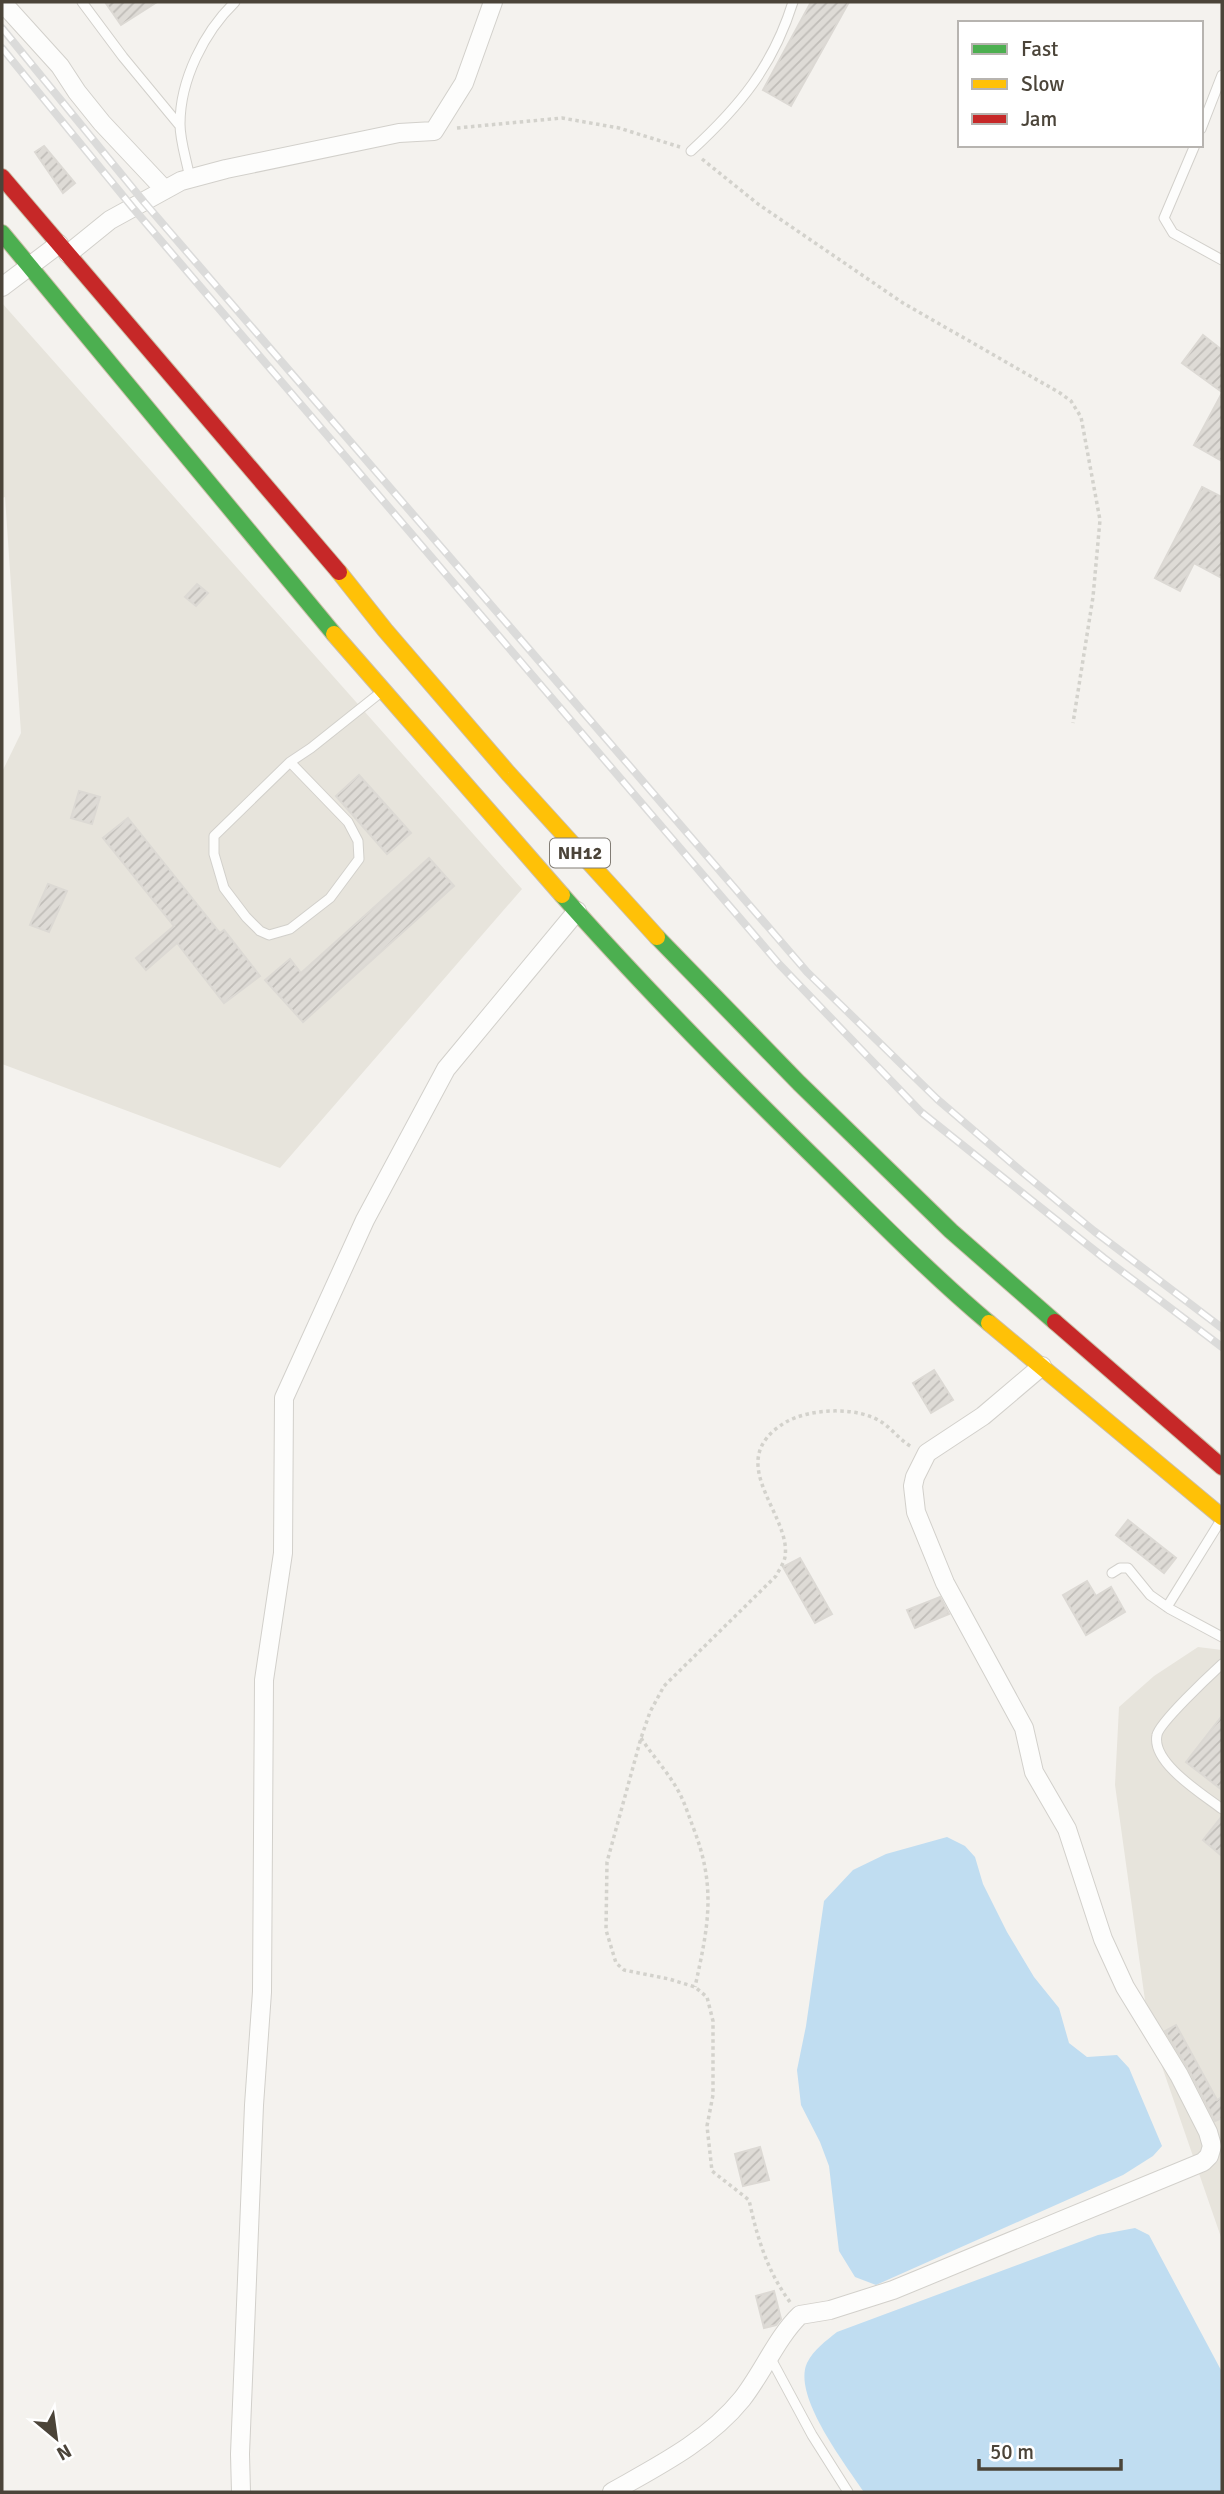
<svg xmlns="http://www.w3.org/2000/svg" width="1224" height="2494" font-family="Signika,sans-serif">
<style>
.residential{fill:#e7e4dc}
.water{fill:#c0ddf1}
.building{fill:url(#building-hatch);stroke:#dcd9d4;stroke-width:2}
.lines{fill:none;stroke-linecap:round;stroke-linejoin:round}
.lane-casing{stroke:#d2d0cb;stroke-width:11}
.street-casing{stroke:#d2d0cb;stroke-width:20}
.fast-casing{stroke:#ccbfa9;stroke-width:18}
.slow-casing{stroke:#ccbfa9;stroke-width:18}
.jam-casing{stroke:#ccbfa9;stroke-width:18}
.path{stroke:#d3d2cc;stroke-width:3.5;stroke-dasharray:3.5 3.5;stroke-linecap:butt}
.lane{stroke:#fdfdfc;stroke-width:9}
.street{stroke:#fdfdfc;stroke-width:18}
.fast{stroke:#4caf50;stroke-width:16}
.slow{stroke:#ffc107;stroke-width:16}
.jam{stroke:#c62828;stroke-width:16}
.rail-casing{stroke:#dbdbda;stroke-width:8}
.rail{stroke:#fff;stroke-width:5;stroke-dasharray:16;stroke-linecap:butt}
.labels{text-anchor:middle;dominant-baseline:central;stroke-width:5;stroke-linejoin:round;paint-order:stroke}
.shield{fill:#fff;stroke:#817c74;stroke-width:2}
.shield-label{font-size:18px;font-weight:bold;fill:#4b4439}
</style>
<defs>
<pattern id="building-hatch" width="6" height="6" patternUnits="userSpaceOnUse" patternTransform="scale(1.75)"><rect width="6" height="6" fill="#dedbd6"/><path d="M-1 1l2-2M0 6l6-6M5 7l2-2" fill="none" stroke="#c0bdb8"/></pattern>
</defs>
<rect width="100%" height="100%" fill="#f4f2ee"/>
<path class="residential" d="M 2,303 L 522,889 L 280,1168 L 2,1064 L 2,772 L 21,733 L 5,497 L 2,498 Z
M 1198,1647 L 1222,1650 L 1222,2240 L 1149,2029 L 1115,1785 L 1119,1707 L 1154,1676 Z"/>
<path class="water" d="M 947,1837 L 965,1846 L 975,1857 L 983,1884 L 1007,1932 L 1034,1977 L 1059,2008 L 1069,2043 L 1087,2057 L 1117,2055 L 1129,2068 L 1162,2146 L 1153,2156 L 1123,2175 L 876,2285 L 855,2277 L 839,2251 L 829,2166 L 820,2142 L 801,2105 L 797,2070 L 806,2026 L 824,1901 L 853,1870 L 886,1854 Z
M 1135,2228 L 1149,2235 L 1222,2372 L 1222,2490 L 1217,2492 L 864,2492 C 846,2465 792,2396 807,2363 C 814,2349 826,2341 837,2332 L 1098,2235 Z"/>
<path class="building" d="M 105,2 L 157,2 L 121,25 Z
M 811,2 L 849,2 L 791,106 L 763,90 Z
M 44,146 L 75,183 L 63,193 L 35,152 Z
M 1203,335 L 1222,350 L 1222,392 L 1182,363 Z
M 1222,393 L 1222,461 L 1194,445 Z
M 1202,487 L 1222,497 L 1222,578 L 1194,563 L 1180,591 L 1155,578 Z
M 197,584 L 208,593 L 196,606 L 185,597 Z
M 359,775 L 411,833 L 387,854 L 336,796 Z
M 79,791 L 100,797 L 92,824 L 71,818 Z
M 128,818 L 220,933 L 224,930 L 260,976 L 224,1003 L 177,943 L 146,970 L 136,958 L 174,926 L 103,838 Z
M 429,858 L 454,886 L 303,1022 L 265,980 L 290,959 L 301,973 Z
M 48,884 L 67,891 L 49,932 L 30,925 Z
M 934,1370 L 953,1400 L 931,1413 L 913,1383 Z
M 1128,1520 L 1176,1558 L 1164,1573 L 1116,1535 Z
M 800,1558 L 832,1614 L 815,1623 L 783,1567 Z
M 1087,1581 L 1096,1596 L 1111,1587 L 1125,1612 L 1086,1635 L 1063,1595 Z
M 940,1597 L 949,1614 L 915,1628 L 907,1610 Z
M 1222,1716 L 1222,1790 L 1186,1762 Z
M 1222,1816 L 1222,1856 L 1203,1840 Z
M 1176,2025 L 1217,2100 L 1222,2097 L 1222,2118 L 1215,2121 L 1189,2070 L 1165,2031 Z
M 760,2147 L 769,2180 L 743,2186 L 735,2154 Z
M 774,2291 L 781,2319 L 776,2325 L 764,2328 L 756,2296 Z"/>
<g class="lines">
<defs>
<path id="lane" d="M 82,2 L 123,57 L 180,126
M 1201,129 L 1222,75
M 1195,145 L 1164,218 L 1173,233 L 1222,260
M 691,151 C 740,106 773,66 793,2
M 190,179 C 187,161 180,142 180,124 C 180,80 204,32 235,2
M 290,762 L 348,822 L 358,841 L 359,859 L 330,898 L 290,929 L 269,935 L 260,931 L 246,917 L 224,888 L 214,854 L 214,836 L 290,762 L 311,748 L 380,693
M 1112,1573 L 1120,1568 L 1128,1568 L 1150,1595 L 1170,1609 L 1222,1637
M 1167,1607 L 1221,1520
M 1222,1664 C 1210,1675 1159,1723 1157,1735 C 1151,1763 1204,1795 1222,1809
M 770,2357 L 812,2435 L 848,2492"/>
<path id="street" d="M 2,2 L 60,66 L 77,92 L 102,123 L 165,190
M 68,254 L 110,220 L 181,181 L 226,169 L 399,133 L 434,131 L 464,83 L 493,2
M 2,287 L 59,244
M 241,2492 L 240,2454 L 254,2105 L 262,1992 L 264,1680 L 283,1553 L 284,1398 L 365,1220 L 446,1069 L 577,911
M 612,2492 C 658,2466 708,2441 742,2399 C 762,2374 777,2337 800,2315 L 830,2310 L 893,2290 L 1203,2162 L 1209,2156 L 1212,2146 L 1208,2132 L 1179,2075 L 1125,1987 L 1103,1939 L 1067,1829 L 1034,1772 L 1024,1728 L 945,1583 L 916,1512 L 913,1486 L 915,1477 L 927,1453 L 983,1416 L 1042,1366"/>
<path id="fast" d="M 2,233 L 334,634
M 562,895 C 646,990 736,1081 827,1170 C 880,1222 932,1275 989,1323
M 657,937 L 799,1083 L 951,1231 L 1055,1322"/>
<path id="slow" d="M 339,572 L 385,630 L 508,773 L 657,937
M 334,634 L 562,895
M 989,1323 L 1222,1517"/>
<path id="jam" d="M 2,177 L 339,572
M 1055,1322 L 1222,1467"/>
</defs>
<use href="#lane" class="lane-casing"/>
<use href="#street" class="street-casing"/>
<use href="#fast" class="fast-casing"/>
<use href="#slow" class="slow-casing"/>
<use href="#jam" class="jam-casing"/>
<path class="path" d="M 457,128 L 562,118 L 619,128 L 680,147
M 702,159 L 758,204 L 903,303 L 1060,393 L 1071,401 L 1081,417 L 1100,520 L 1093,597 L 1073,723
M 641,1738 C 652,1755 666,1770 676,1787 C 684,1800 688,1814 693,1827 C 717,1888 708,1927 695,1987
M 790,2302 C 767,2271 757,2237 749,2200 L 712,2171 L 707,2126 L 713,2095 L 713,2021 L 707,1997 L 695,1987 L 669,1979 L 624,1970 L 616,1963 L 606,1930 L 607,1862 L 641,1738 L 650,1712 L 664,1686 L 776,1576 C 779,1570 784,1563 785,1557 C 792,1514 720,1461 786,1422 C 811,1408 859,1406 883,1423 C 894,1431 901,1441 912,1447"/>
<use href="#lane" class="lane"/>
<use href="#street" class="street"/>
<use href="#fast" class="fast"/>
<use href="#slow" class="slow"/>
<use href="#jam" class="jam"/>
<defs>
<path id="rail" d="M 2,28 L 144,202 L 807,972 L 937,1099 L 1021,1171 L 1094,1231 L 1222,1328
M 2,48 L 133,208 L 779,964 L 921,1112 L 1104,1258 L 1222,1347"/>
</defs>
<use href="#rail" class="rail-casing"/>
<use href="#rail" class="rail"/>
</g>
<g class="labels">
<rect class="shield" x="550" y="838.5" width="60" height="29" rx="5"/>
<g class="shield-label">
<text x="580" y="853">NH12</text>
</g>
</g>
<rect width="1224" height="2494" fill="none" stroke="#4b4439" stroke-width="7"/>
<rect x="958" y="21" width="245" height="126" fill="#ffffff" stroke="#b7b4b0" stroke-width="2"/>
<rect x="972" y="44" width="35" height="10" fill="#4caf50" stroke="#b7b4b0" stroke-width="2"/>
<text x="1021" y="56" font-size="21" fill="#4b4439">Fast</text>
<rect x="972" y="79" width="35" height="10" fill="#ffc107" stroke="#b7b4b0" stroke-width="2"/>
<text x="1021" y="91" font-size="21" fill="#4b4439">Slow</text>
<rect x="972" y="114" width="35" height="10" fill="#c62828" stroke="#b7b4b0" stroke-width="2"/>
<text x="1021" y="126" font-size="21" fill="#4b4439">Jam</text>
<g transform="translate(56 2438) rotate(151)" stroke="#ffffff" stroke-width="5" paint-order="stroke">
<path d="M0-5L12 26L0 18L-12 26Z" fill="#4b4439"/>
<text y="-10" font-size="19" font-weight="bold" text-anchor="middle" fill="#4b4439">N</text>
</g>
<path d="M979 2459v10h142v-10" fill="none" stroke="#4b4439" stroke-width="3.5"/>
<text x="990" y="2459" font-size="21" fill="#4b4439" stroke="#ffffff" stroke-width="5" paint-order="stroke">50 m</text>
</svg>
